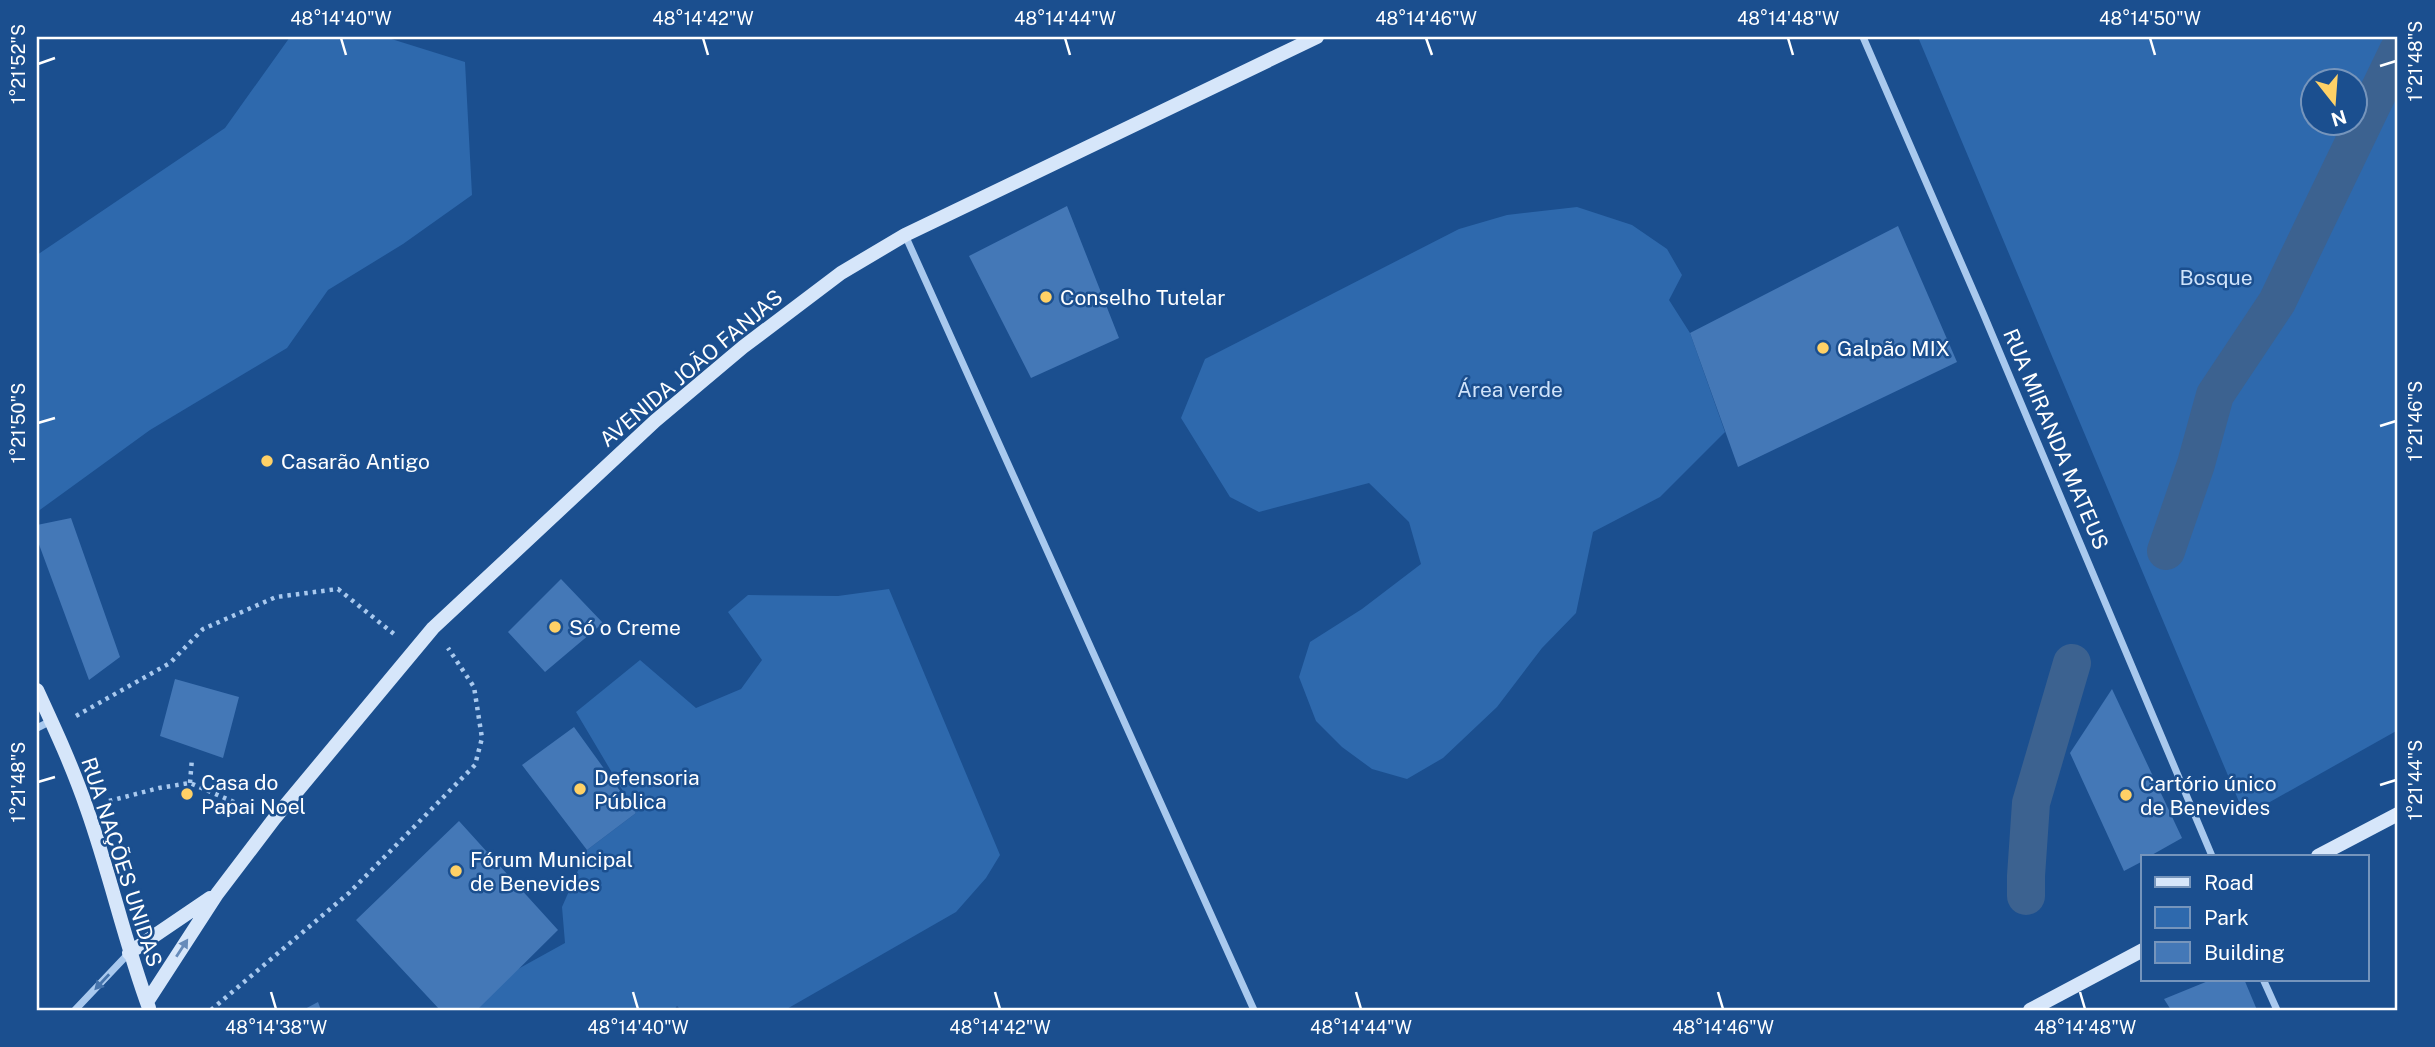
<svg xmlns="http://www.w3.org/2000/svg" width="2435" height="1047" font-family="'Public Sans',sans-serif">
<style>
.green{fill:#2e69ad;fill-rule:evenodd}
.lines{fill:none;stroke-linecap:round;stroke-linejoin:round}
.canal{stroke:#3c6290;stroke-width:38}
.building{fill:#4478b7}
.path{stroke:#a9c9ee;stroke-width:4.5;stroke-dasharray:3.5 5;stroke-linecap:butt}
.street{stroke:#a9c9ee;stroke-width:7}
.secondary{stroke:#d6e6fa;stroke-width:14}
.oneway{fill:#668bba}
.oneway2{fill:#4674ac}
.ticks{fill:none;stroke:#fff;stroke-width:2.5}
.poi-dot{fill:#ffd166;stroke:#1b4f8f;stroke-width:2.5}
.labels{text-anchor:middle;dominant-baseline:central;stroke-width:5;stroke-linejoin:round;paint-order:stroke}
.park-label{font-size:21px;fill:#cfe3fa;stroke:#1b4f8f}
.poi-label{font-size:21px;fill:#fff;stroke:#1b4f8f;text-anchor:start}
.street-label{font-size:21px;fill:#fff;stroke:#1b4f8f}
.neatline{fill:none;stroke:#fff;stroke-width:2.5}
.ticks-label{font-size:18px;text-anchor:middle;fill:#fff}
</style>
<rect width="100%" height="100%" fill="#1b4f8f"/>
<path class="green" d="M 290,37 L 385,37 L 465,62 L 472,195 L 403,244 L 328,290 L 287,348 L 150,430 L 37,512 L 37,255 L 225,128 Z
M 1918,37 L 2398,37 L 2398,730 L 2245,816 ZM 2312,80 L 2354,80 L 2354,122 L 2312,122 Z
M 1577,207 L 1632,225 L 1667,249 L 1682,275 L 1669,300 L 1690,333 L 1725,432 L 1660,497 L 1593,532 L 1576,613 L 1542,648 L 1497,707 L 1443,758 L 1407,779 L 1372,769 L 1342,747 L 1316,721 L 1299,677 L 1310,642 L 1362,609 L 1421,564 L 1409,522 L 1369,483 L 1259,512 L 1230,497 L 1181,418 L 1205,359 L 1459,229 L 1507,215 Z
M 889,589 L 1000,855 L 986,878 L 956,912 L 785,1010 L 681,1010 L 677,1006 L 674,1010 L 444,1010 L 565,943 L 562,907 L 587,850 L 636,813 L 576,712 L 640,660 L 696,708 L 741,689 L 762,660 L 728,612 L 748,595 L 838,596 Z"/>
<g class="lines">
<path class="canal" d="M 2166,551 L 2196,464 L 2215,395 L 2277,302 L 2398,51
M 2026,896 L 2026,876 L 2031,803 L 2072,663"/>
</g>
<path class="building" d="M 1067,206 L 1119,338 L 1031,378 L 969,256 Z
M 1898,226 L 1957,362 L 1738,467 L 1690,333 Z
M 71,518 L 120,657 L 89,680 L 37,539 L 37,525 Z
M 561,579 L 603,623 L 545,672 L 508,632 Z
M 175,679 L 239,697 L 223,758 L 160,736 Z
M 2112,689 L 2182,838 L 2150,856 L 2143,856 L 2143,861 L 2124,871 L 2070,753 Z
M 574,727 L 636,813 L 587,850 L 522,765 Z
M 459,821 L 558,930 L 477,1010 L 440,1010 L 356,920 Z
M 2213,979 L 2244,979 L 2257,1010 L 2171,1010 L 2164,999 Z
M 318,1002 L 321,1010 L 303,1010 Z"/>
<g class="lines">
<path class="path" d="M 76,716 L 170,663 L 203,629 L 276,597 L 338,589 L 394,634
M 190,783 L 192,758
M 109,801 L 159,788 L 190,783 L 250,809
M 211,1010 L 349,893 L 475,765 L 482,738 L 474,687 L 448,648"/>
<path class="street" d="M 1863,37 L 1983,313 L 2212,856
M 905,235 L 1254,1010
M 37,728 L 51,721
M 2263,979 L 2277,1010
M 75,1010 L 129,953"/>
<path class="secondary" d="M 37,690 C 55,729 73,768 87,809 C 110,874 125,943 149,1008
M 2318,856 L 2398,814
M 129,953 L 210,898
M 147,1002 L 217,894 L 274,819 L 433,628 L 655,421 L 743,347 L 841,273 L 905,235 L 1317,37
M 2030,1010 L 2143,950"/>
</g>
<defs><path id="oneway-solid" d="M-6-.8H1V-3.2L6.5 0L1 3.2V.8H-6Z" transform="scale(1.75)"/></defs>
<use class="oneway" href="#oneway-solid" transform="translate(182 948) rotate(-57)"/>
<use class="oneway2" href="#oneway-solid" transform="translate(102 982) rotate(133)"/>
<path class="ticks" d="M 341,38 L 346,55M 703,38 L 708,55M 1065,38 L 1070,55M 1426,38 L 1432,55M 1788,38 L 1793,55M 2150,38 L 2155,55M 38,64 L 55,58M 2380,66 L 2396,61M 38,423 L 55,418M 2380,426 L 2396,421M 38,782 L 55,777M 2380,785 L 2396,780M 271,992 L 276,1009M 633,992 L 638,1009M 995,992 L 1000,1009M 1356,992 L 1361,1009M 1718,992 L 1723,1009M 2080,992 L 2085,1009"/>
<g class="poi-dot">
<circle cx="1046" cy="297" r="7"/>
<circle cx="1823" cy="348" r="7"/>
<circle cx="267" cy="461" r="7"/>
<circle cx="555" cy="627" r="7"/>
<circle cx="580" cy="789" r="7"/>
<circle cx="187" cy="794" r="7"/>
<circle cx="2126" cy="795" r="7"/>
<circle cx="456" cy="871" r="7"/>
</g>
<g class="labels">
<g class="park-label">
<text x="2216" y="277">Bosque</text>
<text x="1510" y="389">Área verde</text>
</g>
<g class="poi-label">
<text x="1060" y="297">Conselho Tutelar</text>
<text x="1837" y="348">Galpão MIX</text>
<text x="281" y="461">Casarão Antigo</text>
<text x="569" y="627">Só o Creme</text>
<text x="594" y="777">Defensoria<tspan x="594" dy="24">Pública</tspan></text>
<text x="201" y="782">Casa do<tspan x="201" dy="24">Papai Noel</tspan></text>
<text x="2140" y="783">Cartório único<tspan x="2140" dy="24">de Benevides</tspan></text>
<text x="470" y="859">Fórum Municipal<tspan x="470" dy="24">de Benevides</tspan></text>
</g>
<g class="street-label">
<text transform="translate(691 368) rotate(-40)">AVENIDA JOÃO FANJAS</text>
<text transform="translate(2056 439) rotate(67)">RUA MIRANDA MATEUS</text>
<text transform="translate(122 862) rotate(72)">RUA NAÇÕES UNIDAS</text>
</g>
</g>
<rect width="2435" height="1047" fill="none" stroke="#1b4f8f" stroke-width="77"/>
<rect x="2141" y="855" width="228" height="126" fill="#1b4f8f" stroke="#7695bc" stroke-width="2"/>
<rect x="2155" y="877" width="35" height="10" fill="#d6e6fa" stroke="#7695bc" stroke-width="2"/>
<text x="2204" y="890" font-size="21" fill="#ffffff">Road</text>
<rect x="2155" y="907" width="35" height="21" fill="#2e69ad" stroke="#7695bc" stroke-width="2"/>
<text x="2204" y="925" font-size="21" fill="#ffffff">Park</text>
<rect x="2155" y="942" width="35" height="21" fill="#4478b7" stroke="#7695bc" stroke-width="2"/>
<text x="2204" y="960" font-size="21" fill="#ffffff">Building</text>
<g transform="translate(2334 102) rotate(163)"><circle r="33" fill="#1b4f8f" stroke="#7695bc" stroke-width="2"/>
<path d="M0-5L12 26L0 18L-12 26Z" fill="#ffd166"/>
<text y="-10" font-size="19" font-weight="bold" text-anchor="middle" fill="#ffffff">N</text>
</g>
<rect x="38" y="38" width="2358" height="971" class="neatline"/>
<g class="ticks-label">
<text x="341" y="25">48°14'40"W</text>
<text x="703" y="25">48°14'42"W</text>
<text x="1065" y="25">48°14'44"W</text>
<text x="1426" y="25">48°14'46"W</text>
<text x="1788" y="25">48°14'48"W</text>
<text x="2150" y="25">48°14'50"W</text>
<text transform="translate(2416 61) rotate(-90)" y="6">1°21'48"S</text>
<text transform="translate(19 64) rotate(-90)" y="6">1°21'52"S</text>
<text transform="translate(2416 421) rotate(-90)" y="6">1°21'46"S</text>
<text transform="translate(19 423) rotate(-90)" y="6">1°21'50"S</text>
<text transform="translate(2416 780) rotate(-90)" y="6">1°21'44"S</text>
<text transform="translate(19 782) rotate(-90)" y="6">1°21'48"S</text>
<text x="276" y="1034">48°14'38"W</text>
<text x="638" y="1034">48°14'40"W</text>
<text x="1000" y="1034">48°14'42"W</text>
<text x="1361" y="1034">48°14'44"W</text>
<text x="1723" y="1034">48°14'46"W</text>
<text x="2085" y="1034">48°14'48"W</text>
</g>
</svg>
